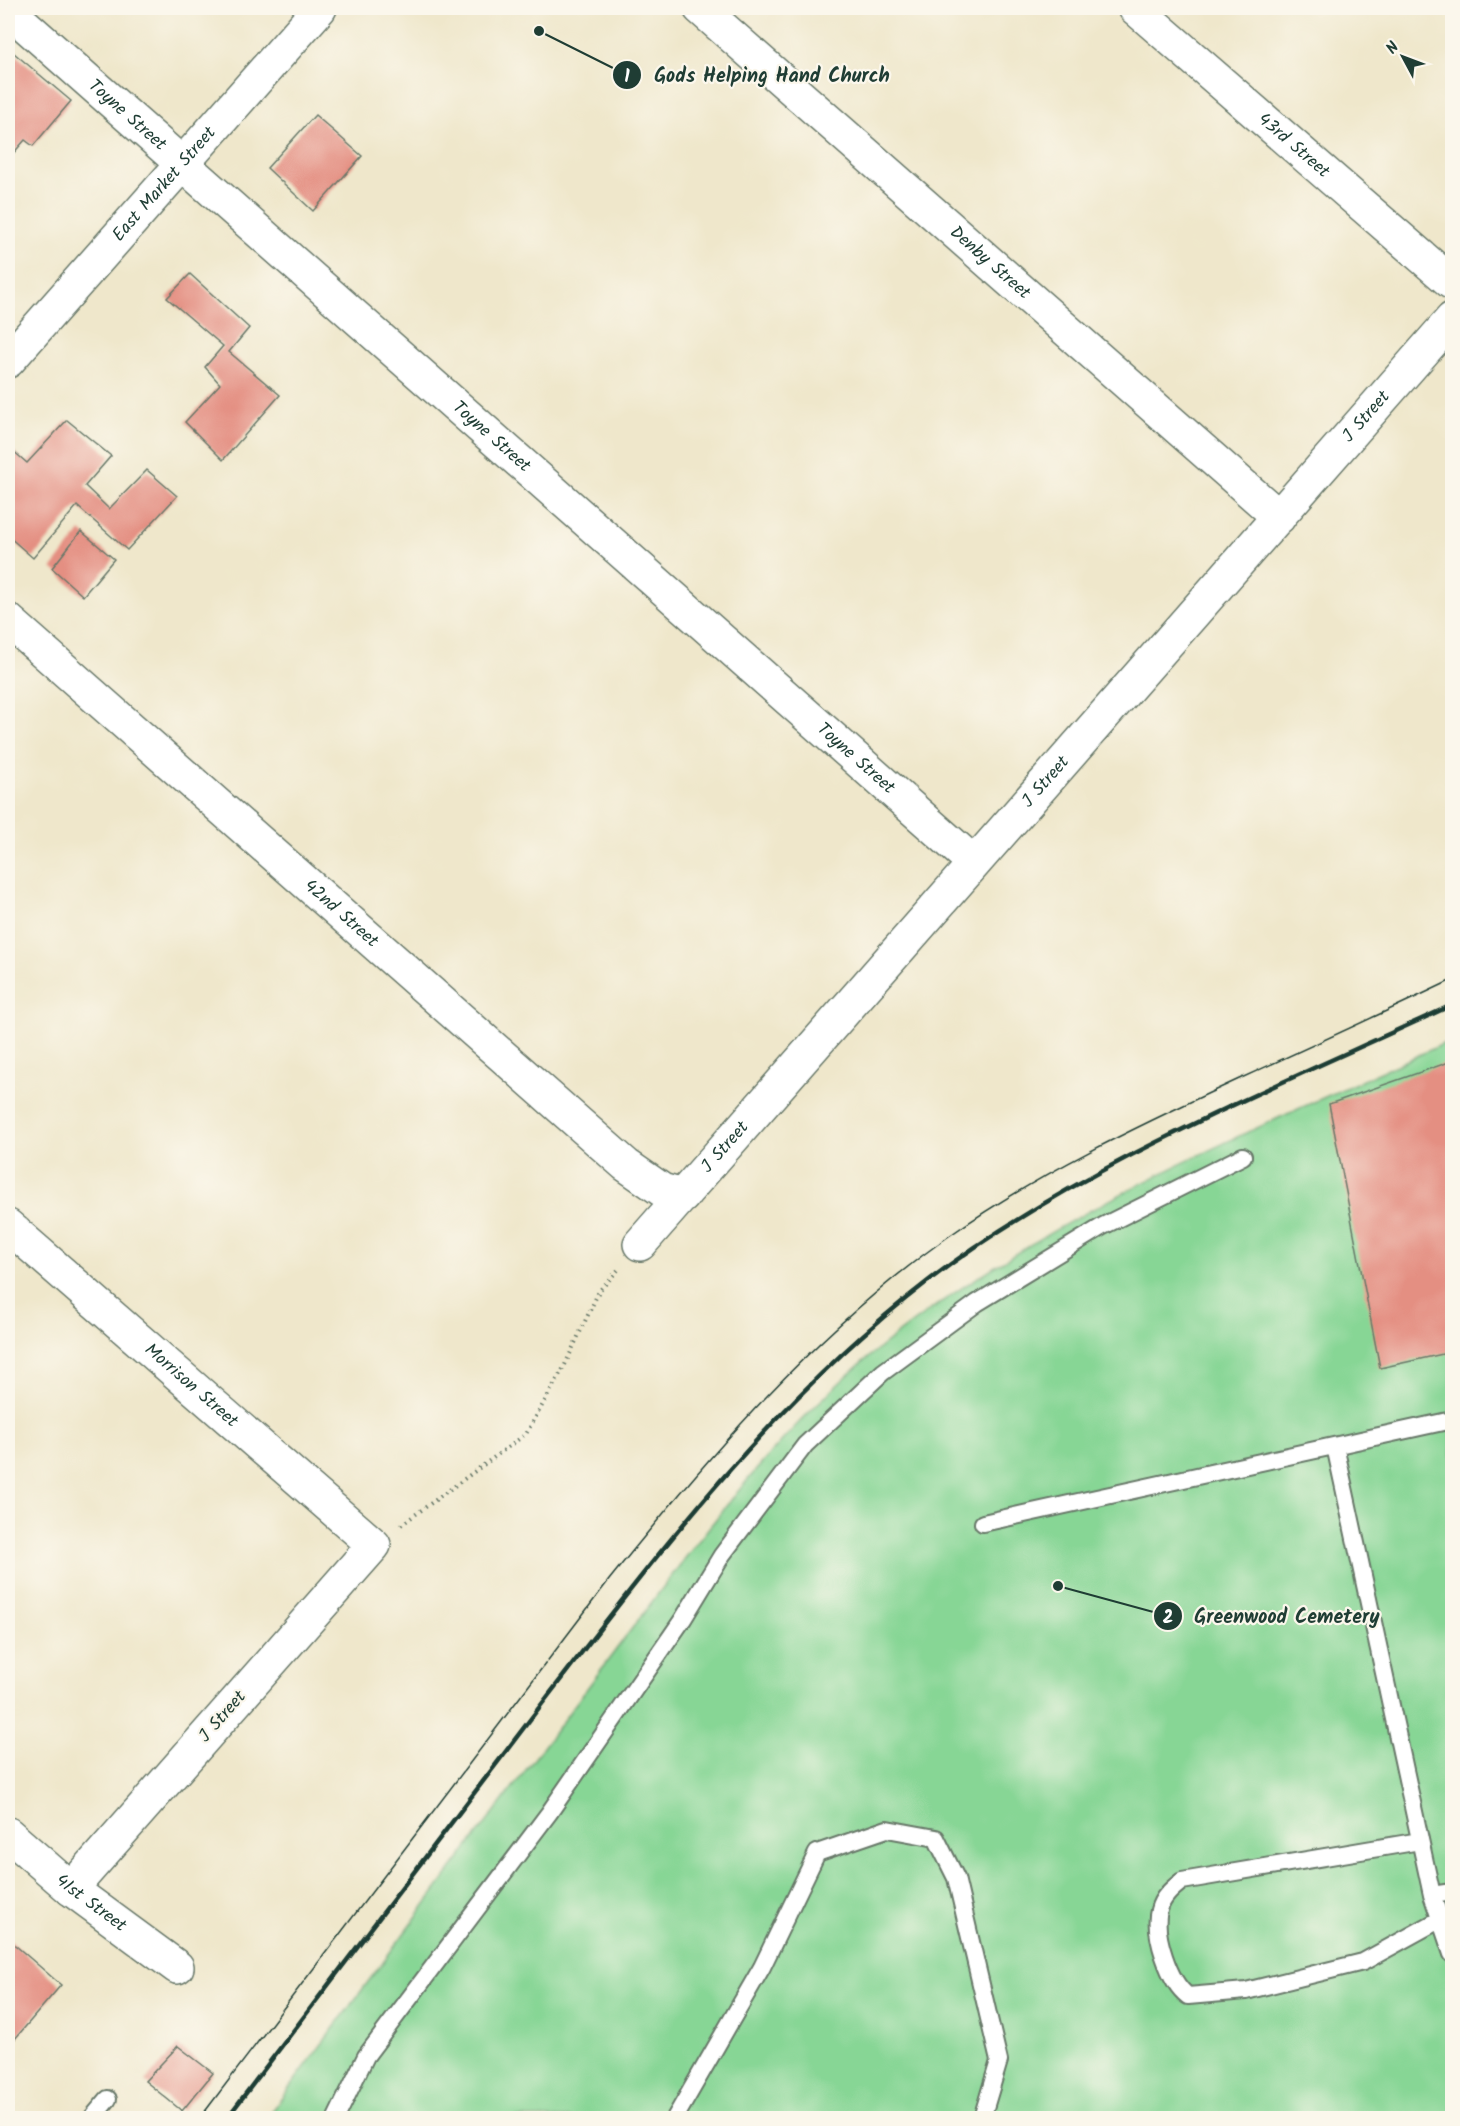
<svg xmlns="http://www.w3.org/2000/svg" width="1460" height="2126" font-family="Kalam,sans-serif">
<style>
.green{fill:#87d695;stroke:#538a64;stroke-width:1.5}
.building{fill:#e48f82}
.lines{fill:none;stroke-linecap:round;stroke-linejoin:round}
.service-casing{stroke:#687869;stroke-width:20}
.minor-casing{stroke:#687869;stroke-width:36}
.primary-casing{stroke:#687869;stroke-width:36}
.path{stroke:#687869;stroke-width:4;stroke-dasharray:1.5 4.5;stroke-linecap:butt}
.service{stroke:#fff;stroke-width:16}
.minor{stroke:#fff;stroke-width:33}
.primary{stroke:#fff;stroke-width:33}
.tram{stroke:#1f3d34;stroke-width:1.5}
.rail{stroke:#1f3d34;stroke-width:4.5}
.labels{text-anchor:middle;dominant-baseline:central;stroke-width:4.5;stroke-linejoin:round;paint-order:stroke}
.street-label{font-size:18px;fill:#1f3d34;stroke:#fbf7ec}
.leader{fill:none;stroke:#1f3d34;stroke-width:2}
.callout-dot{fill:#1f3d34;stroke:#fbf7ec;stroke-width:2}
.mark-label{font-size:18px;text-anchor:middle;font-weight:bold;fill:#fff}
.callout-label{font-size:20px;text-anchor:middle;font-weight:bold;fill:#1f3d34;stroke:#fbf7ec;stroke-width:4.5;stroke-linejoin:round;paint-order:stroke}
</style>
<rect width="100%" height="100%" fill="#fbf7ec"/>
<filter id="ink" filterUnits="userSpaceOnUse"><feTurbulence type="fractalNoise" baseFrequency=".0167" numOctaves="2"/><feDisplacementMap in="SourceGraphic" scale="12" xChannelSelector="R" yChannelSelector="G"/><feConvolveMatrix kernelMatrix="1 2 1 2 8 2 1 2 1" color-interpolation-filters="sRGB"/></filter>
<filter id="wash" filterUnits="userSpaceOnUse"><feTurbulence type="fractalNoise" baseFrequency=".008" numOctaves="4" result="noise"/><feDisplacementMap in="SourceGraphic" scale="24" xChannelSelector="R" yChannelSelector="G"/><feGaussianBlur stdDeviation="1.35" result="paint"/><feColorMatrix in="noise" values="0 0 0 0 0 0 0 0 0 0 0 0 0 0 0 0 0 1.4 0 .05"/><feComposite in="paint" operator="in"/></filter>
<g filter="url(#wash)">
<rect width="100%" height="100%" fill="#efe7cb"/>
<path class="green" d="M 1452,1040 L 1452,2118 L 267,2118 C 380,1966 492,1814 606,1663 C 690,1552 772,1434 881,1347 C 1051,1211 1256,1129 1452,1040 Z"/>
<g id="blocks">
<path class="building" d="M 8,48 L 71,101 L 33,146 L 25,140 L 10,157 Z
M 315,115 L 362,156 L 313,211 L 267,168 Z
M 190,274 L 249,328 L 229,352 L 280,395 L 223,460 L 185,422 L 220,384 L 205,367 L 223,346 L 167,298 Z
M 67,420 L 111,456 L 85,486 L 109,509 L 147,470 L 177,496 L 127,550 L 77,506 L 33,558 L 8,536 L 8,453 L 11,449 L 27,463 Z
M 81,531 L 114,559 L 83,596 L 52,568 Z
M 1452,1061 L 1452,1352 L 1380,1368 L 1329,1104 Z
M 8,1939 L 61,1985 L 8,2047 Z
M 178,2046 L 213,2073 L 182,2111 L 145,2081 Z"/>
</g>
</g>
<g filter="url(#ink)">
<use href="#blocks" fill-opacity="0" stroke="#687869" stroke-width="1.5"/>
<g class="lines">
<defs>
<path id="service" d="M 1335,1446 L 1432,1895
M 983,1523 L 1452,1420
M 1420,1841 L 1182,1881 C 1173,1888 1162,1897 1159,1910 C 1153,1934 1169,1982 1188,1996 L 1246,1991 L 1363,1962 L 1441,1919
M 1452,1892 L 1432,1895 L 1452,1954
M 92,2118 L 108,2099
M 336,2118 L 366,2056 L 549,1813 L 683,1619 L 722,1555 L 805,1445 L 883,1372 L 977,1303 L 1103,1226 L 1243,1156
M 675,2118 L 762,1967 L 817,1853 L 887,1829 L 936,1838 L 956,1878 L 999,2061 L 982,2118"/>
<g id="minor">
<path id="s1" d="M 700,8 L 1279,517"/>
<path id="s2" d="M 1135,8 L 1452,283"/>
<path id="s3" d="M 8,10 L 974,863"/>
<path id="s4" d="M 8,620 L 626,1165 L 662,1190 L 683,1196"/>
<path id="s5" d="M 8,1226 L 374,1545 L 71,1889"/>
<path id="s6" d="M 640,1244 L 1452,319"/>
<path id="s7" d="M 8,1834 L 71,1889 L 177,1967"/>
</g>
<g id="primary">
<path id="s8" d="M 8,361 L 320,8"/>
</g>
</defs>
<use href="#service" class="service-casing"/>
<use href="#minor" class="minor-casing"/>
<use href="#primary" class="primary-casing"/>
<path class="path" d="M 401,1525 L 526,1434 L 564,1367 L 599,1291 L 618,1270"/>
<use href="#service" class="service"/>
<use href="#minor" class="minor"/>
<use href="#primary" class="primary"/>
<path class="tram" d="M 200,2118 L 609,1580 C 711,1453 815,1331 949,1236 C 1039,1173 1138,1126 1237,1080 C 1309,1047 1381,1014 1452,980"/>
<path class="rail" d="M 227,2118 C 330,1983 433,1848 535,1713 C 654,1558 772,1401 928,1281 C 1081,1164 1278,1086 1452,1005"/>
</g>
</g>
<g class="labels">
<g class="street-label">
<text stroke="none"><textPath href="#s3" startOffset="159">Toyne Street</textPath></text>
<text stroke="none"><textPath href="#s2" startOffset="210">43rd Street</textPath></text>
<text stroke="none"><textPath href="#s8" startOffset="236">East Market Street</textPath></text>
<text stroke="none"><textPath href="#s1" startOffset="386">Denby Street</textPath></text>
<text stroke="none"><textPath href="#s6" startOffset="1101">J Street</textPath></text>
<text stroke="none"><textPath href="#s3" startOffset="645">Toyne Street</textPath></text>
<text stroke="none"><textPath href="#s3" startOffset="1131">Toyne Street</textPath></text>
<text stroke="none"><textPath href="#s6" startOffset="615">J Street</textPath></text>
<text stroke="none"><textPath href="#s4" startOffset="444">42nd Street</textPath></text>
<text stroke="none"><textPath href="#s6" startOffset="129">J Street</textPath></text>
<text stroke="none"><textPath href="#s5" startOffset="243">Morrison Street</textPath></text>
<text transform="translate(223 1717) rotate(-49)">J Street</text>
<text stroke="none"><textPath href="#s7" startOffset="108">41st Street</textPath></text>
</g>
</g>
<path class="leader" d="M539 31L627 75M1058 1586L1168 1616"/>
<g class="callout-dot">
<circle cx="539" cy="31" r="6"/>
<circle cx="1058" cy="1586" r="6"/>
<circle cx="627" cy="75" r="15"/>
<circle cx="1168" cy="1616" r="15"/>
</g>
<g class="mark-label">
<text x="627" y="82">1</text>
<text x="1168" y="1623">2</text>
</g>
<g class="callout-label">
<text x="772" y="82">Gods Helping Hand Church</text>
<text x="1287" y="1623">Greenwood Cemetery</text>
</g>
<rect width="1460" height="2126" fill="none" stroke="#fbf7ec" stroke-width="30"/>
<g transform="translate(1403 57) rotate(311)" stroke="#fbf7ec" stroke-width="4.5" paint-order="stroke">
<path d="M0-4.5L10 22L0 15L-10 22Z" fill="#1f3d34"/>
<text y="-9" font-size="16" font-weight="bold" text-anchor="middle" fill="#1f3d34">N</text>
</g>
</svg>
